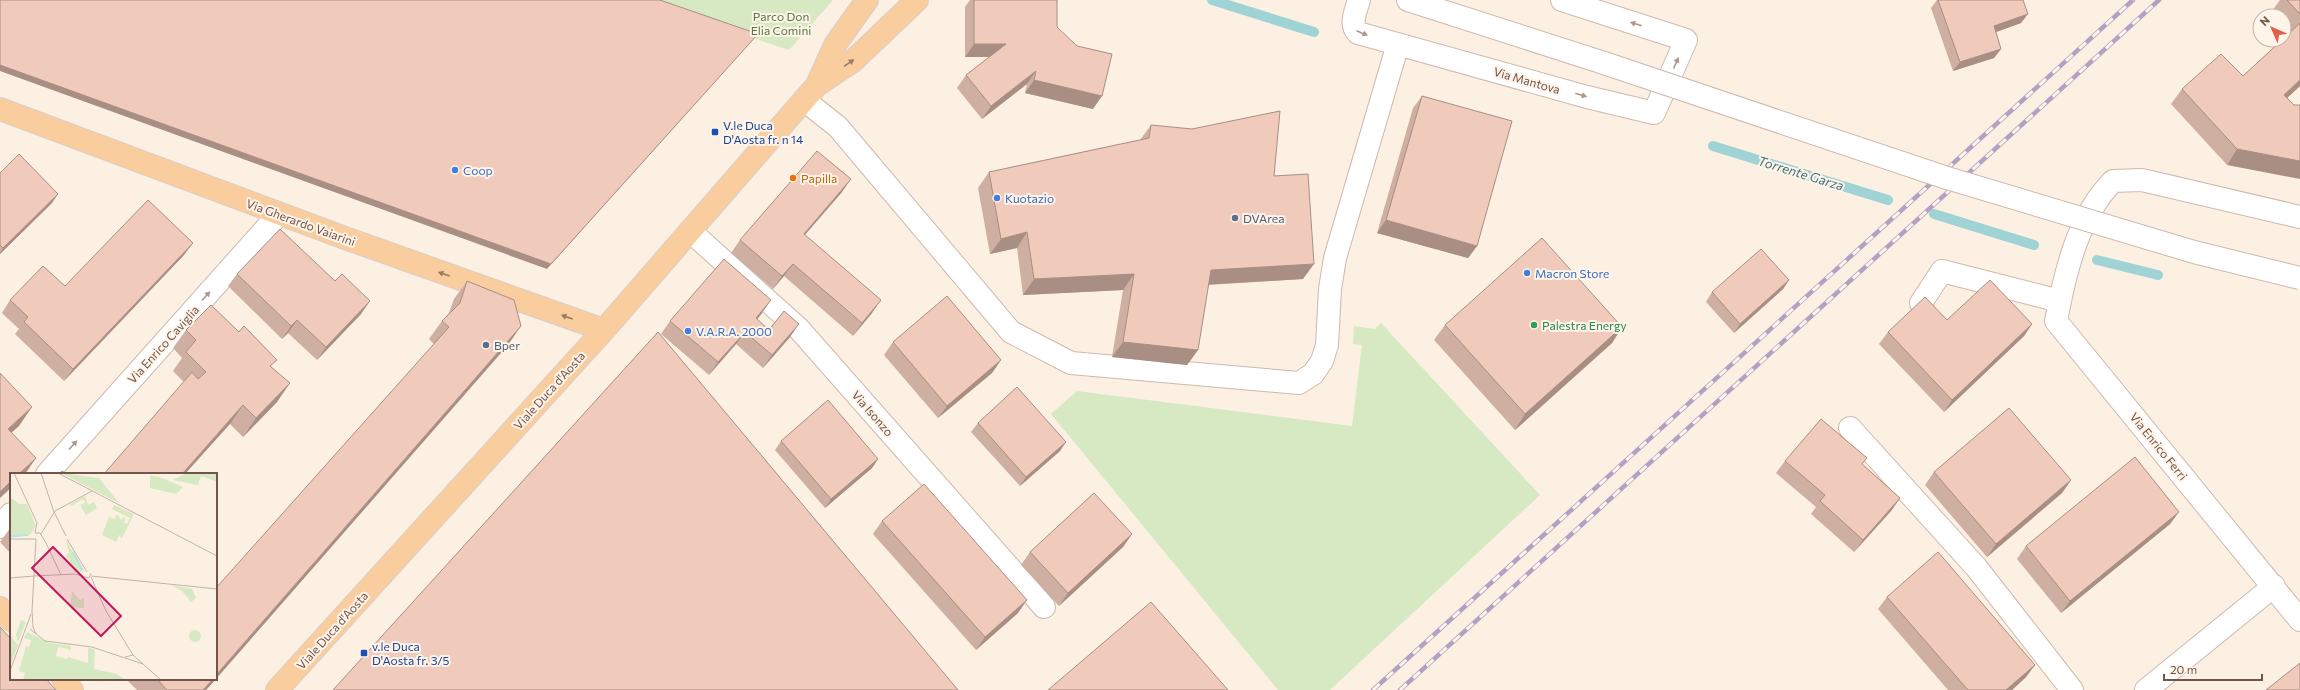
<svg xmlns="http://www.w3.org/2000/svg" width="2300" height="690" font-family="Commissioner,sans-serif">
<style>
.green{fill:#d6e9c2}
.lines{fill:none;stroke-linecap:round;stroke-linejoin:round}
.stream{stroke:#9fd3d6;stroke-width:10}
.minor-casing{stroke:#cfb8ad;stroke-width:24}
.major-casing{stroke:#d8cfcc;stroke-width:24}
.minor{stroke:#fff;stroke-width:22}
.major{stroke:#f9cd9d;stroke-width:22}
.rail-casing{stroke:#b1a2c4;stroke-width:4.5}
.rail{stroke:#fff4e9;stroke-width:3;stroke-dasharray:9;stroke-linecap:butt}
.minor-bridge-casing{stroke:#cfb8ad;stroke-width:24;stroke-linecap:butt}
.minor-bridge{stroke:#fff;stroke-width:22}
.wall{fill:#ceafa1}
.shaded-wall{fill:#a88e83}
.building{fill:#f0cbbb;stroke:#a88e83}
.oneway{fill:#ab9892}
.oneway2{fill:#9b7863}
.transit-dot{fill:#1a4fb4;stroke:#fff4e9;stroke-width:1.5}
.shop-dot{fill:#3f7fe0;stroke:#fff4e9;stroke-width:1.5}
.food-dot{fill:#e8710a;stroke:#fff4e9;stroke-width:1.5}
.service-dot{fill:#5c6f8a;stroke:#fff4e9;stroke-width:1.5}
.leisure-dot{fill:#2e9e5b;stroke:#fff4e9;stroke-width:1.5}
.labels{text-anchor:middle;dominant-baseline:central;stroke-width:4;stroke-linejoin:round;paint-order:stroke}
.park-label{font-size:12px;fill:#577842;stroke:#fff4e9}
.street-label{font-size:12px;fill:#73544a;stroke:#fff4e9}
.transit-label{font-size:12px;fill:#164399;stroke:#fff4e9;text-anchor:start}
.shop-label{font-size:12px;fill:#366cbe;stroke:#fff4e9;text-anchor:start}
.food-label{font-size:12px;fill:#c56008;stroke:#fff4e9;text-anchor:start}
.service-label{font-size:12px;fill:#4e5e75;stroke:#fff4e9;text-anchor:start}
.leisure-label{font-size:12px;fill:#27864d;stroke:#fff4e9;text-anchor:start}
.water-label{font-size:13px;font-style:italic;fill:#3e7478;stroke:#fff4e9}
.inset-river{fill:none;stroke:#b8e2e4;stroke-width:2}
.inset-road{fill:none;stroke:#c5b2a6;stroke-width:1}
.view{fill:#c2185b;fill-opacity:0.15;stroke:#c2185b;stroke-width:2}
.inset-edge{fill:none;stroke:#73544a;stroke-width:2}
</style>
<rect width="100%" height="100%" fill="#fcf0e3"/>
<path class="green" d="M 641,0 L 833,0 L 789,50 Z
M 1381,323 L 1540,495 L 1330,690 L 1278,690 L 1051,414 L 1077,391 L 1352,426 L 1362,345 L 1353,344 L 1354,326 L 1375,329 Z"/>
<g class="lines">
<path class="stream" d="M 1212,0 L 1314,32
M 1713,146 L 1888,200
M 1934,214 L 2034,245
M 2097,260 L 2158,275"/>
<defs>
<path id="minor" d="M 1359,0 C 1356,11 1349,24 1358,33 L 1587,97 L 1654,113 L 1686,40 L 1562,0
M 1408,0 L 1604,63
M 804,100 L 838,127 L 1011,332 L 1071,363 L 1299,383 L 1313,374 L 1322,361 L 1327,345 L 1330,289 L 1335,258 L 1398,44
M 2300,217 L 2142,180 L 2113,181 C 2078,216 2065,273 2056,321 L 2300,620
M 690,231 L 799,329 L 1044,607
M 1921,303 L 1942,271 L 2060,301
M 1850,428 L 1976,567 L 2072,690
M 47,474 L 279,214
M 0,527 L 11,514
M 2146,690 L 2274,586"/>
<path id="major" d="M 817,85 L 835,45 L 867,0
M 0,109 L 345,238 L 604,330
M 0,608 L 11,620
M 63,679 L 72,690
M 277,690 L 604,330 L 817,85 L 853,61 L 917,0"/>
</defs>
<use href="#minor" class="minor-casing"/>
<use href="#major" class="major-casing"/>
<use href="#minor" class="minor"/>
<use href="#major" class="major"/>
<defs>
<path id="rail" d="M 1373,690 L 2133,0
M 1400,690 L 2159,0"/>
</defs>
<use href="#rail" class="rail-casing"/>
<use href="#rail" class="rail"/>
<defs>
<path id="minor-bridge" d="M 1604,63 L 1947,178 L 2194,252 L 2300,278"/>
</defs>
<use href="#minor-bridge" class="minor-bridge-casing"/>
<use href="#minor-bridge" class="minor-bridge"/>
</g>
<path class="wall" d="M 970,0 L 1057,0 L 1057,27 L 1093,109 L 1025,93 L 1027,84 L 982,119 L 957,88 L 966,75 L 990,57 L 965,57 L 965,7 Z
M 1937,0 L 2023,0 L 2021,23 L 1996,32 L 2001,49 L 1994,58 L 1953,71 L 1931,8 Z
M 2280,0 L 2300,0 L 2300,86 L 2287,98 L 2227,165 L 2171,104 L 2182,89 L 2243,76 L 2291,32 L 2284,24 L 2284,16 L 2277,16 L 2272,11 Z
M 1422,96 L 1477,246 L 1468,258 L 1377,233 L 1413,108 Z
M 1151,125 L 1274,176 L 1303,279 L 1208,285 L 1198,350 L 1187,365 L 1112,357 L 1123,290 L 1023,295 L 1017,248 L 990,254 L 978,188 L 989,172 L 1140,140 Z
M 0,173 L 52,203 L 0,254 Z
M 842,192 L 805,235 L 872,313 L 853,336 L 784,276 L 773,289 L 731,253 L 740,240 Z
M 184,255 L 64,381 L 15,334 L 19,329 L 2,313 L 10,300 Z
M 237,274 L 361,314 L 317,360 L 288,333 L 282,339 L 228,286 Z
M 1789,280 L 1783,289 L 1734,333 L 1706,302 L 1712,292 Z
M 467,281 L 508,345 L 434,344 L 429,339 L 442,321 L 449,313 L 454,299 Z
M 762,313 L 757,320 L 769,330 L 790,337 L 763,368 L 736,344 L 709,375 L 661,334 L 670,321 Z
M 1947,320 L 2032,324 L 2024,336 L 1944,412 L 1879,344 L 1888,332 Z
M 1445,325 L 1622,327 L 1612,343 L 1515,430 L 1434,340 Z
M 186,330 L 272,367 L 277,402 L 243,437 L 230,424 L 184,382 L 173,371 L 182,358 L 173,348 Z
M 893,342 L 1001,360 L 992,373 L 938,418 L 884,355 Z
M 978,423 L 1060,451 L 1020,486 L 971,432 Z
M 781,441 L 878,459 L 872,468 L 825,508 L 775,450 Z
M 1785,461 L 1862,464 L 1900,498 L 1891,511 L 1854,552 L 1811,514 L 1816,507 L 1776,473 Z
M 1934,472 L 2071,480 L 2062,493 L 1987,557 L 1925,485 Z
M 882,521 L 1018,613 L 976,650 L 873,534 Z
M 2170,524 L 2061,613 L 2017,559 L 2026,546 Z
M 11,527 L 11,554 L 0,542 Z
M 1132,534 L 1123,547 L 1059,606 L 1021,565 L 1030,552 Z
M 1887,597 L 2035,665 L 2026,677 L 2012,690 L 1948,690 L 1878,609 Z
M 126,679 L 216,679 L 206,690 L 137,690 Z"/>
<path class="shaded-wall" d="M 2028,14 L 2021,23 L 1988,35 L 1994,26 Z
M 758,34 L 754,38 L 547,269 L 0,71 L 0,65 Z
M 974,44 L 1006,44 L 997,57 L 965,57 Z
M 2001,49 L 1994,58 L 1953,71 L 1960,62 Z
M 1036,71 L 1027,84 L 982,119 L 991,106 Z
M 1034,80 L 1102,96 L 1093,109 L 1025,93 Z
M 2300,80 L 2300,86 L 2274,110 L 2284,95 Z
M 2237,149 L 2300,161 L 2300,179 L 2227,165 Z
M 851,179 L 842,192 L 795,246 L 804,234 Z
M 58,194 L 52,203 L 0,254 L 0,253 L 3,248 Z
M 1386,220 L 1477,246 L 1468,258 L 1377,233 Z
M 1027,232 L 1017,248 L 990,254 L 1001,239 Z
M 193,243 L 184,255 L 64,381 L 73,369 Z
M 793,264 L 784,276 L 773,289 L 782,276 Z
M 1314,264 L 1303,279 L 1200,285 L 1211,270 Z
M 1134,274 L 1123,290 L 1023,295 L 1034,279 Z
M 1789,280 L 1783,289 L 1734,333 L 1740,324 Z
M 771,300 L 762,313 L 747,331 L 756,318 Z
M 881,300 L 872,313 L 853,336 L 862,323 Z
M 370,301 L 361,314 L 317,360 L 326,347 Z
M 297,320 L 288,333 L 282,339 L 291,326 Z
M 799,324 L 790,337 L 763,368 L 772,355 Z
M 2032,324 L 2024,336 L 1944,412 L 1952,400 Z
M 521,326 L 508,345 L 216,679 L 216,675 Z
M 1622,327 L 1612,343 L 1515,430 L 1525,414 Z
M 745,332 L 736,344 L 709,375 L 718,362 Z
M 1123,342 L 1198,350 L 1187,365 L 1112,357 Z
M 1001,360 L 992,373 L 938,418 L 947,406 Z
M 290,383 L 277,402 L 243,437 L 256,418 Z
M 243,405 L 230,424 L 185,474 L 182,474 Z
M 32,407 L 19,426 L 0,443 L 8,429 Z
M 1066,442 L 1060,451 L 1020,486 L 1026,477 Z
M 36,458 L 25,474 L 19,474 Z
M 878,459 L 872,468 L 825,508 L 831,499 Z
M 2071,480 L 2062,493 L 1987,557 L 1996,544 Z
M 11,481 L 11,488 L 0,498 L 0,492 Z
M 1900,498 L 1891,511 L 1854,552 L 1863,540 Z
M 2179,512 L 2170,524 L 2061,613 L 2070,601 Z
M 1132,534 L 1123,547 L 1059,606 L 1068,593 Z
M 1027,600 L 1018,613 L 976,650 L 985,637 Z
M 2035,665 L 2026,677 L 2012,690 L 2006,690 Z
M 213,679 L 216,679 L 206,690 L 203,690 Z"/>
<path class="building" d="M 0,0 L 660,0 L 758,34 L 551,264 L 0,65 Z
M 974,0 L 1057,0 L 1057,27 L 1077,46 L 1112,54 L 1102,96 L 1034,80 L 1036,71 L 991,106 L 966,75 L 1006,44 L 974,44 Z
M 1938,0 L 2023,0 L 2028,14 L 1994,26 L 2001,49 L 1960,62 Z
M 2287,0 L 2300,0 L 2300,14 Z
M 2300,23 L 2300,80 L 2284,95 L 2294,105 L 2300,105 L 2300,161 L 2237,149 L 2182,89 L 2221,54 L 2243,76 L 2282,40 L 2284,40 L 2284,38 Z
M 1422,96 L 1512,121 L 1477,246 L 1386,220 Z
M 1280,111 L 1274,176 L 1308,174 L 1314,264 L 1211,270 L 1198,350 L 1123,342 L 1134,274 L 1034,279 L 1027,232 L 1001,239 L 989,172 L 1149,138 L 1151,125 L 1192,129 Z
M 817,151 L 851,179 L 804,234 L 881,300 L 862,323 L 793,264 L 782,276 L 740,240 Z
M 19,154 L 58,194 L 3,248 L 0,245 L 0,173 Z
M 148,200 L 193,243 L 73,369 L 24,322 L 28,317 L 10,300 L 43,266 L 65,286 Z
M 280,229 L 335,281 L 342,274 L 370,301 L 326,347 L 297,320 L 291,326 L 237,274 Z
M 1542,238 L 1622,327 L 1525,414 L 1445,325 Z
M 1761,249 L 1789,280 L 1740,324 L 1712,292 Z
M 724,259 L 771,300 L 756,318 L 769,330 L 784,311 L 799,324 L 772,355 L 745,332 L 718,362 L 670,321 Z
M 1990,280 L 2032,324 L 1952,400 L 1888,332 L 1925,297 L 1947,320 Z
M 467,281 L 514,300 L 521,326 L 216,675 L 216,588 L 449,327 L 442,321 L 460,303 Z
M 947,296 L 1001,360 L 947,406 L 893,342 Z
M 211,305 L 239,332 L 244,326 L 277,360 L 270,366 L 290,383 L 256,418 L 243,405 L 182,474 L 104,474 L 192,372 L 198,379 L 206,372 L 186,352 L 196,340 L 186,330 Z
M 658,332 L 958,690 L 333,690 Z
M 0,373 L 32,407 L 8,429 L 36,458 L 19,474 L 11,474 L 11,481 L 0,492 Z
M 1017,387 L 1066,442 L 1026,477 L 978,423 Z
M 828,400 L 878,459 L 831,499 L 781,441 Z
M 2009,408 L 2071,480 L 1996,544 L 1934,472 Z
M 1821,419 L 1867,458 L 1862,464 L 1900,498 L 1863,540 L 1820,501 L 1825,495 L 1785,461 Z
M 2135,457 L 2179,512 L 2070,601 L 2026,546 Z
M 62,471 L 67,474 L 59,474 Z
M 924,484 L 1027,600 L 985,637 L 882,521 Z
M 1094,493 L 1132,534 L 1068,593 L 1030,552 Z
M 1938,552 L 2035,665 L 2006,690 L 1968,690 L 1887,597 Z
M 1151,602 L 1228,690 L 1048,690 Z
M 0,627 L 11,639 L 11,679 L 46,679 L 56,690 L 0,690 Z
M 2300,663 L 2300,690 L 2266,690 Z
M 157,679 L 213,679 L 203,690 L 167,690 Z"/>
<defs><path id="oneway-solid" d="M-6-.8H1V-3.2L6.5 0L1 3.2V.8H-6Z"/></defs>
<g class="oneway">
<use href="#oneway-solid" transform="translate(1636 24) rotate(-162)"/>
<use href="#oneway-solid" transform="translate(1362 33) rotate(23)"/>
<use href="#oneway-solid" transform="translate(1676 63) rotate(-66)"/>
<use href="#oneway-solid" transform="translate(1581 95) rotate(16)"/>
<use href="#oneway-solid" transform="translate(206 296) rotate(-48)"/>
<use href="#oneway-solid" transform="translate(73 445) rotate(-48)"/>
</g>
<g class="oneway2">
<use href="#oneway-solid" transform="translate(849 63) rotate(-35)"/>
<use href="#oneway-solid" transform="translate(444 274) rotate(-161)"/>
<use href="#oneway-solid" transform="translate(567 317) rotate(-160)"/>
</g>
<g class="transit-dot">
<rect x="711" y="128" width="8" height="8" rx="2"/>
<rect x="360" y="649" width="8" height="8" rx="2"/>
</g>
<g class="shop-dot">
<circle cx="455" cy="170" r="4"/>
<circle cx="997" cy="198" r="4"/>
<circle cx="1527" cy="273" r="4"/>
<circle cx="688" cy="331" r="4"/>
</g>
<circle class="food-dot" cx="793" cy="178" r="4"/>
<g class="service-dot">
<circle cx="1235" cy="218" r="4"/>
<circle cx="486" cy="345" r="4"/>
</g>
<circle class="leisure-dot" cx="1534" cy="325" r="4"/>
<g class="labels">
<g class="park-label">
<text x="781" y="16">Parco Don<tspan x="781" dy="14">Elia Comini</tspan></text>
</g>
<g class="street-label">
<text transform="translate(1527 80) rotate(16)">Via Mantova</text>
<text transform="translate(301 222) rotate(20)">Via Gherardo Vaiarini</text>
<text transform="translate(163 344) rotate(-48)">Via Enrico Caviglia</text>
<text transform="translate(549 390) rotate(-48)">Viale Duca d'Aosta</text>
<text transform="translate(873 413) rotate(49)">Via Isonzo</text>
<text transform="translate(2159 446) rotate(51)">Via Enrico Ferri</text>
<text transform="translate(332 630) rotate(-48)">Viale Duca d'Aosta</text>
</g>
<g class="transit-label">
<text x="723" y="125">V.le Duca<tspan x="723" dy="14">D'Aosta fr. n 14</tspan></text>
<text x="372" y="646">v.le Duca<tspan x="372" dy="14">D'Aosta fr. 3/5</tspan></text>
</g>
<g class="shop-label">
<text x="463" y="170">Coop</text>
<text x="1005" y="198">Kuotazio</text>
<text x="1535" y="273">Macron Store</text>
<text x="696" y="331">V.A.R.A. 2000</text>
</g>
<g class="food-label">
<text x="801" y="178">Papilla</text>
</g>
<g class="service-label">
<text x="1243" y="218">DVArea</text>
<text x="494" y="345">Bper</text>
</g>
<g class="leisure-label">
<text x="1542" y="325">Palestra Energy</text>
</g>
<g class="water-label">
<text transform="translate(1801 173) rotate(17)">Torrente Garza</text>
</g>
</g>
<g transform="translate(10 473)">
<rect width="207" height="207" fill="#fcf0e3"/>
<path d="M 51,0 L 89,5 L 109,30 ZM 177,0 L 207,0 L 207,9 L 191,3 L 188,12 L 163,7 ZM 140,2 L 152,5 L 173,14 L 166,21 L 140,15 ZM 75,23 L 78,32 L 84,29 L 87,35 L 76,42 L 70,32 L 75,30 L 73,26 L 61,33 L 60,31 ZM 0,24 L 9,31 L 17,31 L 26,53 L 20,62 L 0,65 ZM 104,32 L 124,41 L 112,65 L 109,62 L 106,69 L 92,62 L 99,44 L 105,46 L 107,41 L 111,47 L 113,44 L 116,45 L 114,49 L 117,51 L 120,45 L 102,36 ZM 56,67 L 58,70 L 73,99 L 65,99 L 56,82 L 59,80 ZM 161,112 L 182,116 L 186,125 L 181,129 L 172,118 ZM 62,118 L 70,127 L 74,125 L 74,135 L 60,134 ZM 11,147 L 16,149 L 8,169 L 6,162 ZM179 163a6 6 0 1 1 12 0a6 6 0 1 1-12 0ZM 17,159 L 40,170 L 61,173 L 61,177 L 48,174 L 46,183 L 57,186 L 58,184 L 78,190 L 78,175 L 85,176 L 84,196 L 107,201 L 116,207 L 13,207 L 15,200 L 9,198 L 16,173 L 19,174 L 21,167 L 14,165 ZM 0,162 L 8,172 L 0,194 Z" fill="#d6e9c2"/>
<path class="inset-river" d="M 0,63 L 18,62M 63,79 L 73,98"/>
<path class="inset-road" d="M 4,0 L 27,50 L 25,60M 31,0 L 44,39 L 56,63M 48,0 L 207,83M 25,60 L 30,60 L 36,70 L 51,102M 31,61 L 45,38 L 82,18M 0,66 L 26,66M 26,66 L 22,138 L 23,154 L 26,161M 57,66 L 77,99M 24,103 L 65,101 L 79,105 L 81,100M 81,103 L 207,116M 81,104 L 96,138 L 123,182M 0,105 L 24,103M 20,156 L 35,168 L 82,174 L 133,191M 115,184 L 123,182 L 151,207M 0,198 L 21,141"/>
<path class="view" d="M 43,74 L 111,143 L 91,163 L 22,95 Z"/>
<rect width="207" height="207" class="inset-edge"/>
</g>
<g transform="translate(2272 28) rotate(315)"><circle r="19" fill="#fff4e9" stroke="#c7b4a9"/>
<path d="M0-3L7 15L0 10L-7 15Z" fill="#e35e4b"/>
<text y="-6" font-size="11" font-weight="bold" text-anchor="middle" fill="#73544a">N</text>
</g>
<path d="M2164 674v6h98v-6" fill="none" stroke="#73544a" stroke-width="2"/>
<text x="2170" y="674" font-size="12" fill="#73544a" stroke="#fff4e9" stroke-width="3" paint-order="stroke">20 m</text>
</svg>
